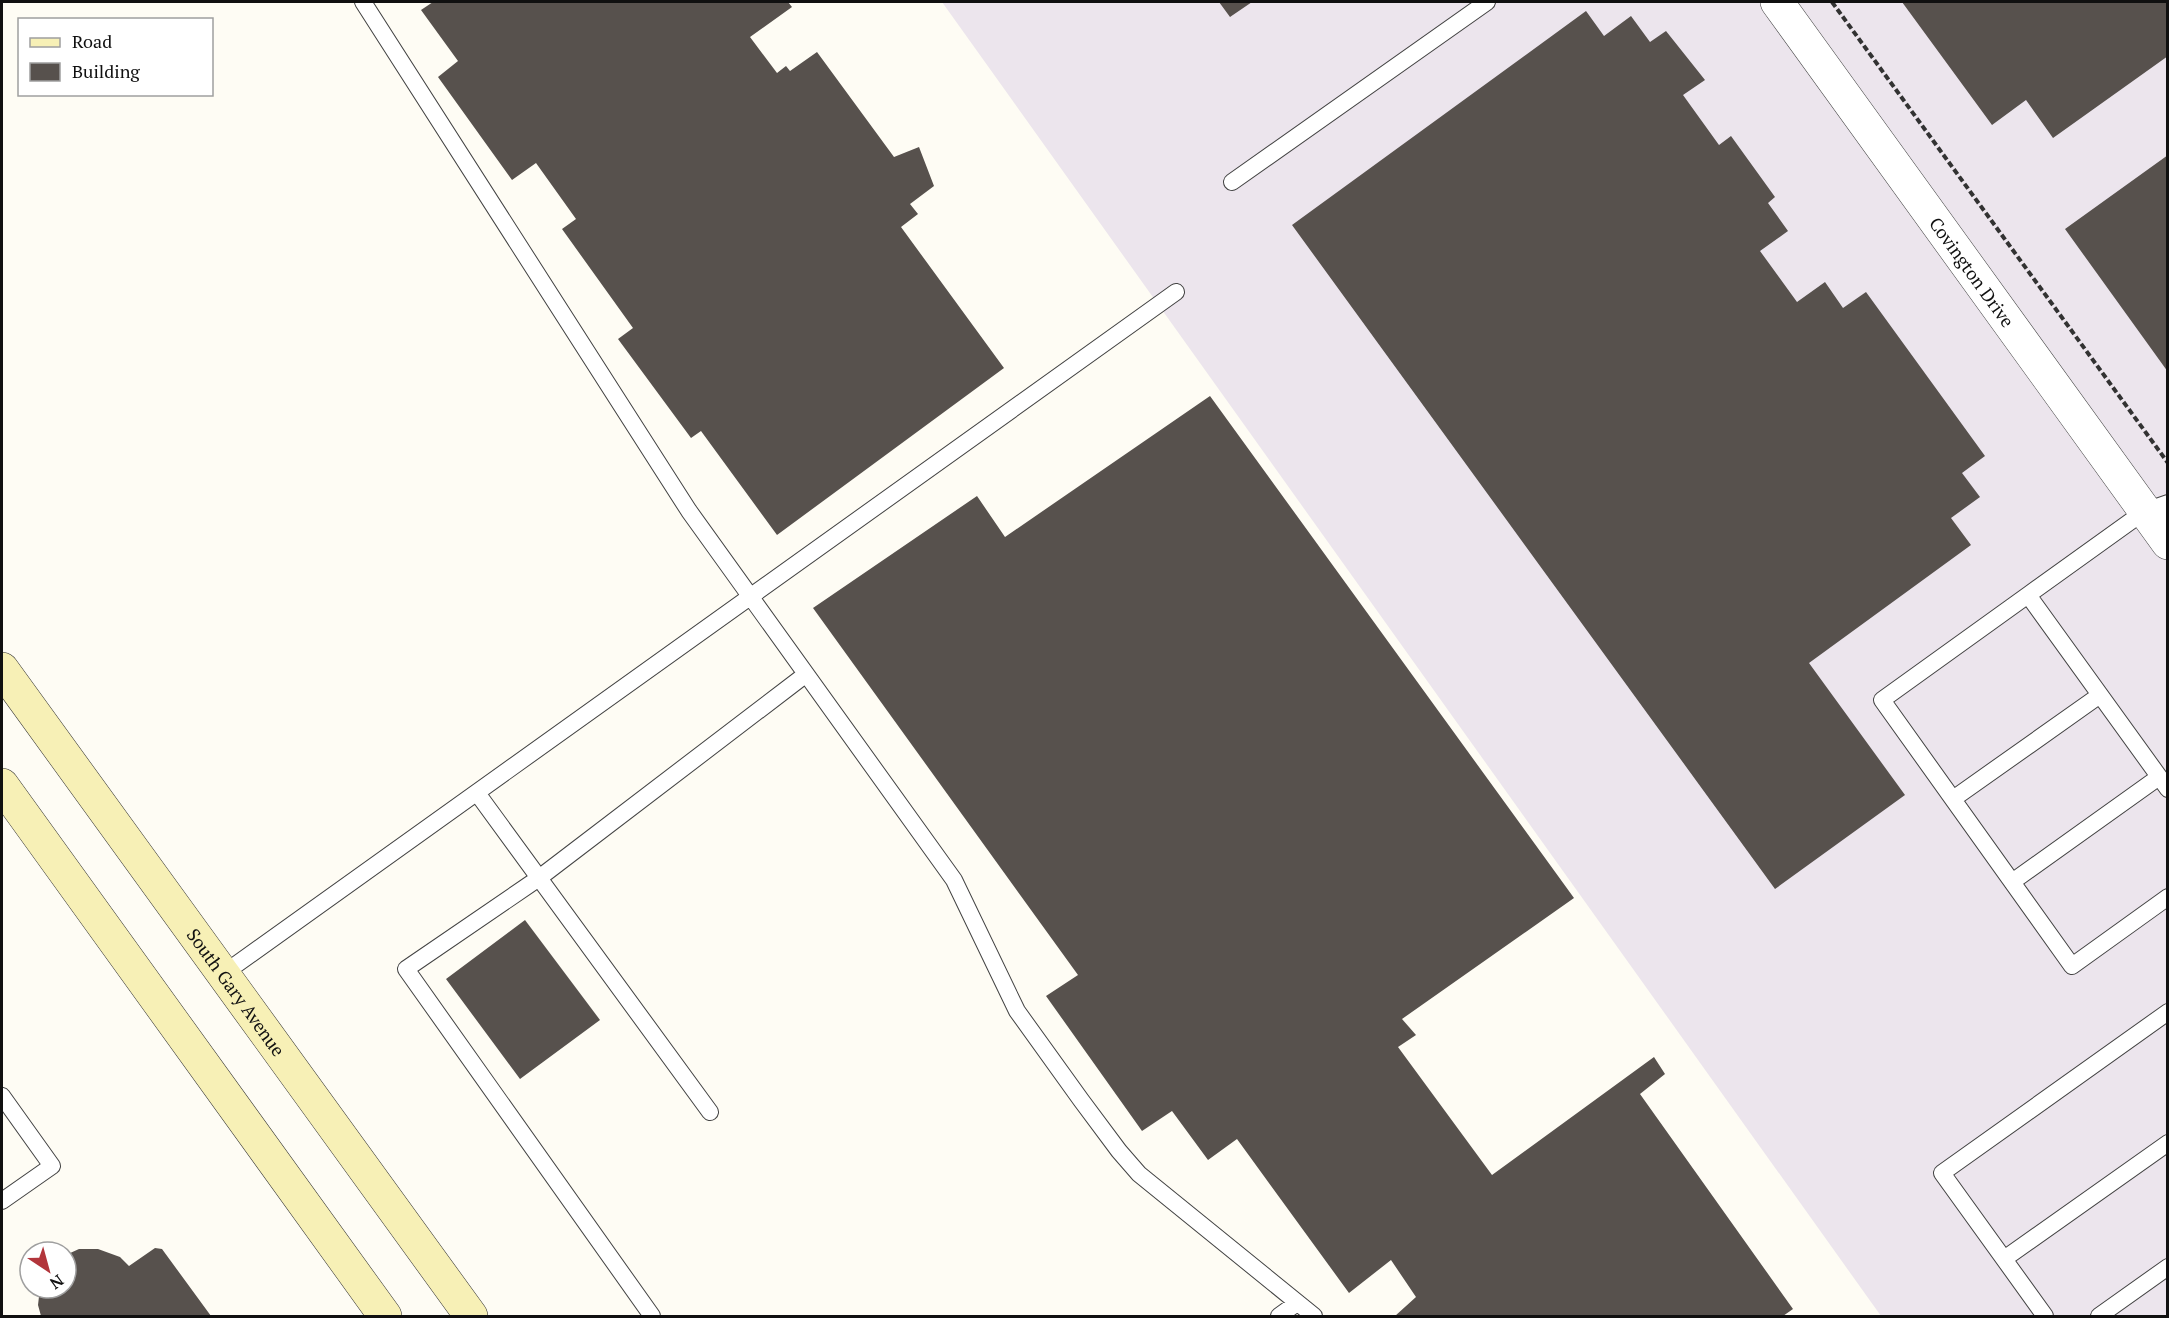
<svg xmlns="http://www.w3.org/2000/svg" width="2169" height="1318" font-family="'PT Serif',serif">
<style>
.industrial{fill:#ece5ed}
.building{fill:#57514d}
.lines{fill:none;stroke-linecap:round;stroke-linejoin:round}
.service-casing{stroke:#434343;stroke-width:18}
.minor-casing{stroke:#434343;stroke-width:34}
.secondary-casing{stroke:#323232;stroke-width:34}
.path{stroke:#323232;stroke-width:4;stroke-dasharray:6 3;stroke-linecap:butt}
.service{stroke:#fff;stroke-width:16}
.minor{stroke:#fff;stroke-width:33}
.secondary{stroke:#f7f0b6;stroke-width:33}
.labels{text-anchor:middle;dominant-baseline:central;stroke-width:6;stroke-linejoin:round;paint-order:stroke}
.street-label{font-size:18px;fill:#101010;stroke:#fff}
</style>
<rect width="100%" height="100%" fill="#fefcf4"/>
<path class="industrial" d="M 942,2 L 2167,2 L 2167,1316 L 1881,1316 Z"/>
<path class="building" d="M 433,2 L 788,2 L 792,7 L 750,37 L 777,73 L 786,66 L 790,71 L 817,52 L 894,157 L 919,147 L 934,186 L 910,204 L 918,214 L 901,227 L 1004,368 L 777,535 L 701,431 L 691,438 L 618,339 L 633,328 L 562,229 L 576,219 L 536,163 L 512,180 L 438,77 L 458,61 L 421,10 Z
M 1219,2 L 1252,2 L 1230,17 Z
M 1902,2 L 2168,2 L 2168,56 L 2053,138 L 2026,100 L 1992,125 Z
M 1586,11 L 1604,36 L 1631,16 L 1650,42 L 1666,31 L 1705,80 L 1683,95 L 1719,145 L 1731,136 L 1775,197 L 1768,203 L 1788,231 L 1760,251 L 1797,302 L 1825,282 L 1843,308 L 1866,292 L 1985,456 L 1962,473 L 1980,497 L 1951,518 L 1971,545 L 1809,663 L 1905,795 L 1775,889 L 1292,225 Z
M 2168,155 L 2168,372 L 2065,229 Z
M 1210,396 L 1574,898 L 1402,1019 L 1416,1035 L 1398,1047 L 1492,1175 L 1654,1057 L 1665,1074 L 1640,1094 L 1793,1309 L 1783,1316 L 1395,1316 L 1416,1297 L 1391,1260 L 1349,1293 L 1237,1139 L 1208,1160 L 1172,1111 L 1142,1131 L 1046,996 L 1078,975 L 813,608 L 977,496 L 1005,537 Z
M 525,920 L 600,1020 L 520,1079 L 446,979 Z
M 155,1248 L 162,1249 L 211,1316 L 41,1316 L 38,1305 L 40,1288 L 66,1288 L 66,1255 L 68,1254 L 79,1249 L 98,1249 L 120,1257 L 129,1266 Z"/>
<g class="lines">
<defs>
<path id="service" d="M 363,2 L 689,511 L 954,880 L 1017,1011 L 1081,1100 L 1119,1151 L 1139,1174 L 1314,1316
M 1232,182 L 1487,2
M 2168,503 L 2145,511 L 2028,595 L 2168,789
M 2028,595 L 1882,700 L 2072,966 L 2168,897
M 477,793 L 710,1112
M 1953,799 L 2100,695
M 2012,882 L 2159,777
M 223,974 L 1176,292
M 2,1096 L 52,1166 L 2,1201
M 2004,1259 L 2168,1143
M 652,1316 L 406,969 L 539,878 L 805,675
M 1279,1316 L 1297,1303
M 2045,1316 L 1942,1173 L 2168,1012
M 2099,1316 L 2168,1267"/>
<g id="minor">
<path id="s1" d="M 1777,2 L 2168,543"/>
</g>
<g id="secondary">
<path id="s2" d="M 2,669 L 471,1316"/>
<path d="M 2,785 L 385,1316"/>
</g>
</defs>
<use href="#service" class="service-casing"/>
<use href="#minor" class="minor-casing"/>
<use href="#secondary" class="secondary-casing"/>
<path class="path" d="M 1832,2 L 2168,463"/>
<use href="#service" class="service"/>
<use href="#minor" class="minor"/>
<use href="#secondary" class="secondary"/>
</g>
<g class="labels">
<g class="street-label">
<text stroke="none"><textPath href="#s1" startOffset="333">Covington Drive</textPath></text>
<text stroke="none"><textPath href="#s2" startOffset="399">South Gary Avenue</textPath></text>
</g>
</g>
<rect width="2169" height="1318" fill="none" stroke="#101010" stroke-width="6"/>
<rect x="18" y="18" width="195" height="78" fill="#ffffff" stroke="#9f9f9f" stroke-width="1.5"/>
<rect x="30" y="38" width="30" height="9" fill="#f7f0b6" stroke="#9f9f9f" stroke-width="1.5"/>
<text x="72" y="48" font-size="18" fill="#101010">Road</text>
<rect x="30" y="63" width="30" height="18" fill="#57514d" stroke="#9f9f9f" stroke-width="1.5"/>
<text x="72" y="78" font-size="18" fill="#101010">Building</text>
<g transform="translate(48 1270) rotate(144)"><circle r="28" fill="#ffffff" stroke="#9f9f9f" stroke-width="1.5"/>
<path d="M0-4.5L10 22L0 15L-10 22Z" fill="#b2353b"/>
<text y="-9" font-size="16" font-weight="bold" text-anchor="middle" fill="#101010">N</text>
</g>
</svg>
